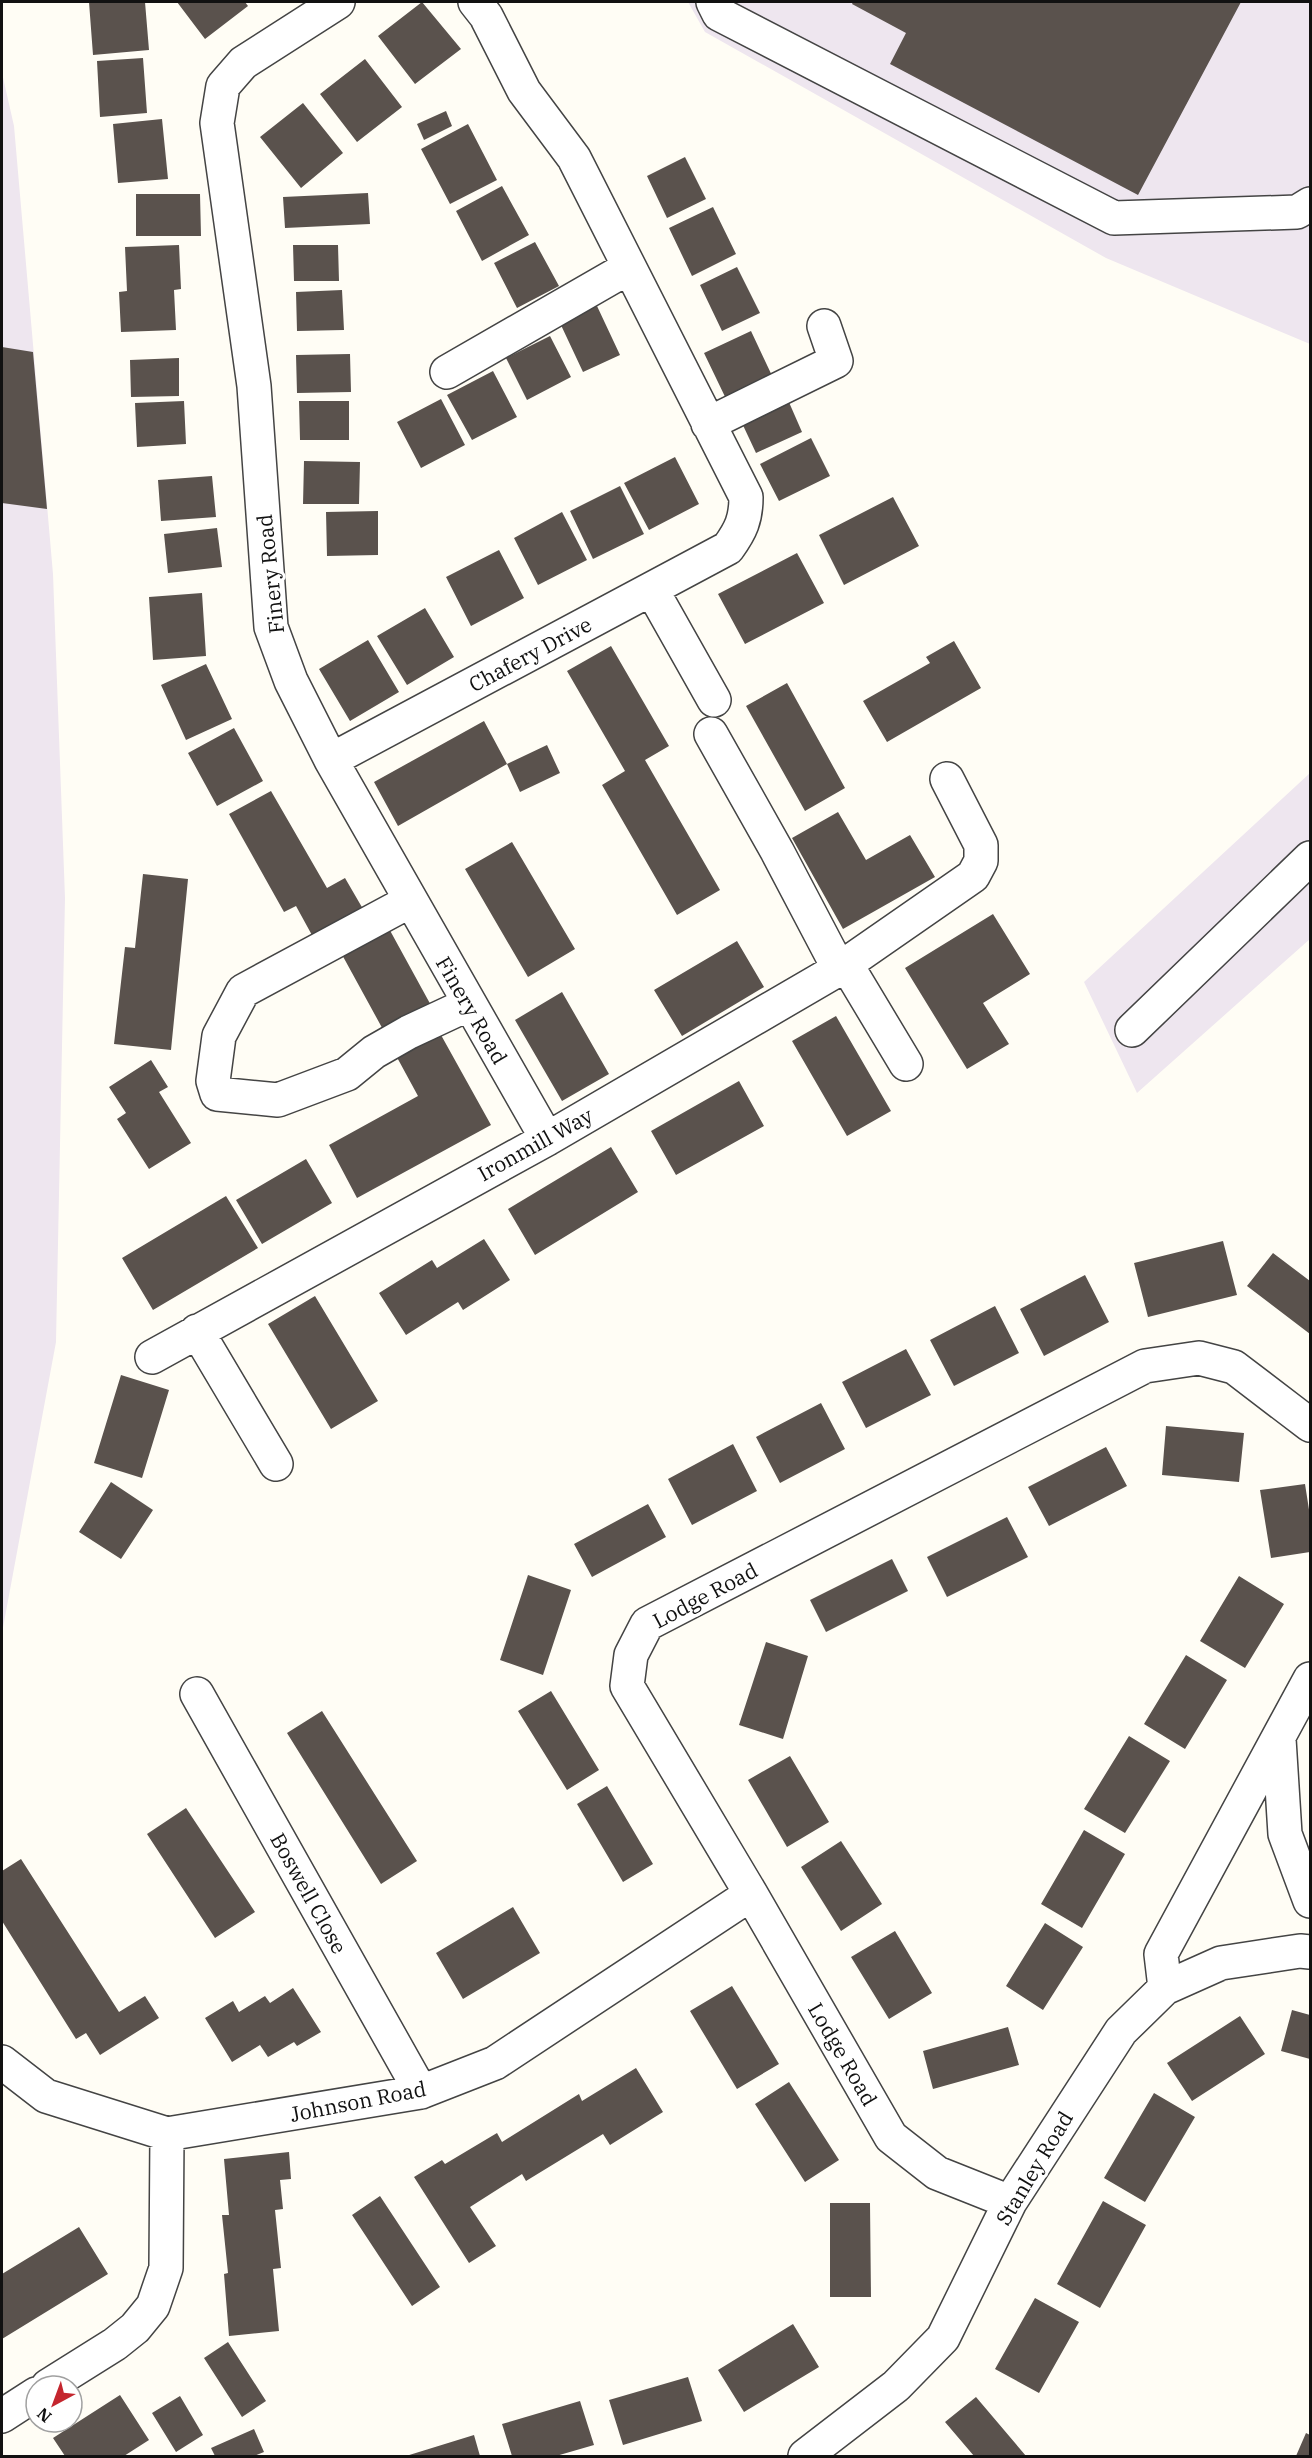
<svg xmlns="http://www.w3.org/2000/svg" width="1312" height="2458" font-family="'IBM Plex Serif',serif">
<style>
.industrial{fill:#eee6ef}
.building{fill:#5a524d}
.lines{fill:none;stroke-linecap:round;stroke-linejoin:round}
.minor-casing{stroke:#444;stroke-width:36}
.minor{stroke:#fff;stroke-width:33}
.labels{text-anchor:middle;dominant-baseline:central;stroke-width:6;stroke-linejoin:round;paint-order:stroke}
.street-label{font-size:21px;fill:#111;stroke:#fff}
</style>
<rect width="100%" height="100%" fill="#fffdf5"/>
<path class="industrial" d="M 688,2 L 1310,2 L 1310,344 L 1106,258 L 705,32 Z
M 2,73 L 14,126 L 53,574 L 65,898 L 56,1342 L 2,1633 Z
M 1310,773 L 1310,939 L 1137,1093 L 1084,982 Z"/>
<path class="building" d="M 89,2 L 145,2 L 149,50 L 93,55 Z
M 177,2 L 245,2 L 248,6 L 205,39 Z
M 422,2 L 461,49 L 415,84 L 378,36 Z
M 853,2 L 1241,2 L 1138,195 L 890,64 L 906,33 L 852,4 Z
M 143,58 L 147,113 L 100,117 L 97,61 Z
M 365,59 L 402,107 L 357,142 L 320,94 Z
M 303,103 L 343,153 L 301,188 L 260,137 Z
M 446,111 L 452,126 L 424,140 L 417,124 Z
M 162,119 L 168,179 L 118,183 L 113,124 Z
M 468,124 L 497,180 L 450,204 L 421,149 Z
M 685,157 L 706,199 L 667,218 L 647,176 Z
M 502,186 L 529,235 L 482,261 L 456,211 Z
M 368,193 L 370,224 L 285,228 L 283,197 Z
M 136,194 L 200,194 L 201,236 L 136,236 Z
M 713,207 L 736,254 L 692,276 L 669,228 Z
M 535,242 L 559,286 L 517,308 L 494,263 Z
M 179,245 L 181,289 L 174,290 L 176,330 L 121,332 L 119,292 L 127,291 L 125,247 Z
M 293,245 L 338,245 L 339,281 L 294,281 Z
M 737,267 L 760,313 L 722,331 L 700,285 Z
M 342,290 L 344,330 L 297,331 L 296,292 Z
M 597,306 L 620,355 L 583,372 L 560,323 Z
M 751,331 L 775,382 L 729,405 L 704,353 Z
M 550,336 L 571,377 L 527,400 L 506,358 Z
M 2,347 L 33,352 L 47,509 L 2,503 Z
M 350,354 L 351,392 L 297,393 L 296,355 Z
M 179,358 L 179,396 L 131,397 L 130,360 Z
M 493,371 L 517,417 L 472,440 L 447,395 Z
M 441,399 L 465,445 L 421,468 L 397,422 Z
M 788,400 L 802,432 L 756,453 L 741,421 Z
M 184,401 L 186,444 L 137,447 L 135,403 Z
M 299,401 L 349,401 L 349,440 L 300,440 Z
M 811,438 L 830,476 L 779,501 L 760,464 Z
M 675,457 L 699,504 L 649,530 L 624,483 Z
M 304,461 L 360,462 L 359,504 L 303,504 Z
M 212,476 L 216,517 L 161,521 L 158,480 Z
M 620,486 L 644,534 L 593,559 L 570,511 Z
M 893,497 L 919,546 L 844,585 L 819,535 Z
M 378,511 L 378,555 L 327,556 L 326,512 Z
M 562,512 L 587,560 L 538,585 L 514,538 Z
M 217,528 L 222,567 L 168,573 L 164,534 Z
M 499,550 L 524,598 L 471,626 L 446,577 Z
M 797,553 L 824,603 L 745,644 L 718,594 Z
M 202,593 L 206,656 L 153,660 L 149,597 Z
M 425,608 L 454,657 L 407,685 L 377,636 Z
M 368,640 L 399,692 L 350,721 L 319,669 Z
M 954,641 L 981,688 L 887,742 L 863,701 L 930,663 L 926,657 Z
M 611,646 L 669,746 L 645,760 L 720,890 L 677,915 L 602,785 L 625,771 L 567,671 Z
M 206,664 L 232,719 L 186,740 L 161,685 Z
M 787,683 L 845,788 L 805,811 L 746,706 Z
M 484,721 L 507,764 L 398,826 L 374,782 Z
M 234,728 L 263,781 L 217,806 L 188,753 Z
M 547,745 L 560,773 L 520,792 L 507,764 Z
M 271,791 L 327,888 L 345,878 L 363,909 L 313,937 L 296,906 L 284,912 L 229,814 Z
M 838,812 L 866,860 L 910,835 L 935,877 L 843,929 L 792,838 Z
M 512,842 L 575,949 L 528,977 L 465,869 Z
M 143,874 L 188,879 L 171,1050 L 114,1044 L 125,947 L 135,948 Z
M 993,914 L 1030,974 L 983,1003 L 1009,1044 L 967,1069 L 905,968 Z
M 387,925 L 433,1009 L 386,1035 L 340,951 Z
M 737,941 L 764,987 L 682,1036 L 654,990 Z
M 562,992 L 609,1074 L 562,1101 L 515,1020 Z
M 836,1016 L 891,1111 L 847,1136 L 792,1041 Z
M 436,1026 L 491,1125 L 357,1198 L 329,1145 L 418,1096 L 393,1050 Z
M 151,1060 L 168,1087 L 159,1092 L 191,1143 L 149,1169 L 117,1119 L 126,1113 L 109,1087 Z
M 739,1081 L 764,1126 L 676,1175 L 651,1131 Z
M 611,1147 L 638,1192 L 535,1255 L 508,1209 Z
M 306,1159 L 332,1203 L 262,1244 L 236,1200 Z
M 226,1196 L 258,1248 L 153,1310 L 122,1258 Z
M 484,1239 L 510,1280 L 463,1310 L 458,1302 L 406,1335 L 379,1293 L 432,1260 L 437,1268 Z
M 1223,1241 L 1237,1295 L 1148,1317 L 1134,1263 Z
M 1273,1253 L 1310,1281 L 1310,1334 L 1247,1286 Z
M 1085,1275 L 1109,1322 L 1044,1356 L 1020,1309 Z
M 315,1296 L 378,1401 L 331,1429 L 268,1324 Z
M 995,1306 L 1019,1353 L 954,1386 L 930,1340 Z
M 906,1349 L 931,1395 L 866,1428 L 842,1382 Z
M 121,1375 L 169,1390 L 142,1478 L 94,1463 Z
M 821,1403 L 845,1449 L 780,1483 L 756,1437 Z
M 1166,1426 L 1244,1433 L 1239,1482 L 1162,1475 Z
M 733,1444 L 757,1491 L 692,1525 L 668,1479 Z
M 1106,1447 L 1127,1486 L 1049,1526 L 1028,1487 Z
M 111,1482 L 153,1510 L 121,1559 L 79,1532 Z
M 1305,1484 L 1310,1516 L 1310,1552 L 1271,1558 L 1260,1490 Z
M 648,1504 L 666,1537 L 592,1577 L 574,1544 Z
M 1007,1517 L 1028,1557 L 947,1597 L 927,1557 Z
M 892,1559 L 908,1591 L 826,1632 L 810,1600 Z
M 528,1575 L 571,1590 L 543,1675 L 500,1660 Z
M 1239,1576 L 1284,1604 L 1245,1668 L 1200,1641 Z
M 766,1642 L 808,1656 L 783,1739 L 739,1725 Z
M 1186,1655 L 1227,1680 L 1185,1749 L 1144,1724 Z
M 551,1691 L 599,1770 L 567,1790 L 518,1711 Z
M 322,1711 L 417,1861 L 381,1884 L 287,1733 Z
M 1129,1736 L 1170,1761 L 1125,1833 L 1084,1809 Z
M 790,1756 L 829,1822 L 787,1847 L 748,1780 Z
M 607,1786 L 653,1864 L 623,1882 L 577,1804 Z
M 186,1808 L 255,1912 L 215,1938 L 147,1834 Z
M 1084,1830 L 1125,1854 L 1082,1928 L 1041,1904 Z
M 841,1841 L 882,1904 L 841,1931 L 801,1867 Z
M 21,1859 L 119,2012 L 145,1996 L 159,2018 L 100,2055 L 86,2033 L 76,2039 L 2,1921 L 2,1871 Z
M 513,1907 L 540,1953 L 463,1999 L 436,1953 Z
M 1045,1923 L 1083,1947 L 1043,2010 L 1006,1986 Z
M 895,1931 L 932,1993 L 889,2019 L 851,1957 Z
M 732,1986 L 779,2064 L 737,2089 L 690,2011 Z
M 293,1988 L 321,2032 L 297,2046 L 294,2042 L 268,2057 L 260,2045 L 232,2062 L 205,2018 L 233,2001 L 239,2012 L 265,1996 L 270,2003 Z
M 1292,2010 L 1310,2015 L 1310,2059 L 1281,2051 Z
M 1240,2016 L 1265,2054 L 1192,2101 L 1167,2063 Z
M 1008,2027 L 1019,2065 L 933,2089 L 923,2051 Z
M 636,2068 L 663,2112 L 610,2145 L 603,2134 L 526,2181 L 522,2174 L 470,2207 L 496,2246 L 469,2263 L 414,2177 L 442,2160 L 445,2164 L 497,2133 L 502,2142 L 579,2094 L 582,2101 Z
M 789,2082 L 839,2160 L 805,2182 L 755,2104 Z
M 1154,2093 L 1195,2117 L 1145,2202 L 1104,2178 Z
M 289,2152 L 291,2179 L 280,2180 L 283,2209 L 275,2210 L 281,2268 L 273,2269 L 279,2331 L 229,2336 L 224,2274 L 228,2273 L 222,2215 L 229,2215 L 224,2159 Z
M 380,2196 L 440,2287 L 412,2306 L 352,2215 Z
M 1103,2201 L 1146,2225 L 1100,2308 L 1057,2284 Z
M 830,2203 L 870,2203 L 871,2297 L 830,2297 Z
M 79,2227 L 108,2274 L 2,2339 L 2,2274 Z
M 1035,2298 L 1079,2322 L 1039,2393 L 995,2369 Z
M 793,2324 L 819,2367 L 744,2412 L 718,2370 Z
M 228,2342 L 266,2401 L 242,2417 L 204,2358 Z
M 688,2377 L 702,2421 L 623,2445 L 609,2400 Z
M 120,2395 L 149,2440 L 124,2456 L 65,2456 L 53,2438 Z
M 180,2396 L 203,2435 L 176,2452 L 152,2413 Z
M 976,2397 L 1026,2456 L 974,2456 L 945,2422 Z
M 580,2401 L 594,2445 L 556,2456 L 512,2456 L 502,2424 Z
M 254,2429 L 264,2452 L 254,2456 L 215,2456 L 211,2448 Z
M 1306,2433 L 1310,2435 L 1310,2456 L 1296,2456 Z
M 474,2435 L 480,2456 L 406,2456 Z"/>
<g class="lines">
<defs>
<path id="minor" d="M 338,2 L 243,63 L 223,86 L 217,123 L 254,386 L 271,627 L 291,681 L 331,760 L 547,1139
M 713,2 L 719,14 L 1114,218 L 1297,212 L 1310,204
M 447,372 L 628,268
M 708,424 L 836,361 L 824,326
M 652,590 L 714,700
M 711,734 L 777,851 L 839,969
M 331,760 L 728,548 C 741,530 746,519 746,497 L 574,158 L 524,91 L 486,16 L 475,2
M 410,901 L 243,991 L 219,1036 L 213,1081 L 217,1094 L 278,1100 L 347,1074 L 374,1052 L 409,1032 L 469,1004
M 846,964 L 906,1064
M 1132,1030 L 1310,858
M 197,1331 L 276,1464
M 152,1357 L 547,1139 L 839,969 L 973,876 L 981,861 L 981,845 L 947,779
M 197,1694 L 421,2092
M 1279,1739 L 1285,1834 L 1310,1901
M 1165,1988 L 1161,1954 L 1310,1679
M 2,2062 L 46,2096 L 167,2134 L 421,2092 L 495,2063 L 751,1894
M 1010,2202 L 937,2173 L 891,2137 L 751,1894 L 627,1686 L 631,1655 L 647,1624 L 1145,1366 L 1199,1358 L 1234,1367 L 1310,1425
M 48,2386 L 115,2344 L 135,2328 L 153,2306 L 166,2268 L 167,2134
M 2,2416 L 36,2394
M 805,2456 L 896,2386 L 943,2338 L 1010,2202 L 1121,2031 L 1165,1988 L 1221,1963 L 1300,1951 L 1310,1952"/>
</defs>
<use href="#minor" class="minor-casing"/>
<use href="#minor" class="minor"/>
</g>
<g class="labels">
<g class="street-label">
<text transform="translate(270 574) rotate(-96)">Finery Road</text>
<text transform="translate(530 654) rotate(-28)">Chafery Drive</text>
<text transform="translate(472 1010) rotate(60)">Finery Road</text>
<text transform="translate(535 1144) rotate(-29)">Ironmill Way</text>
<text transform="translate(705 1595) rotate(-28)">Lodge Road</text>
<text transform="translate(309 1893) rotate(61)">Boswell Close</text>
<text transform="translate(843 2054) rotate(60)">Lodge Road</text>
<text transform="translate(358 2101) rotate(-11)">Johnson Road</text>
<text transform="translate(1034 2168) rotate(-59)">Stanley Road</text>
</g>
</g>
<rect width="1312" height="2458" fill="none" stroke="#111111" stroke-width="6"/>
<g transform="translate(54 2404) rotate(221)"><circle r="28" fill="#ffffff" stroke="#a0a0a0" stroke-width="1.5"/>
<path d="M0-4.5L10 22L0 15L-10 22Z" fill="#c4262e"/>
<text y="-9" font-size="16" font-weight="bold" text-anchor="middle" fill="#111111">N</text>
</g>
</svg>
